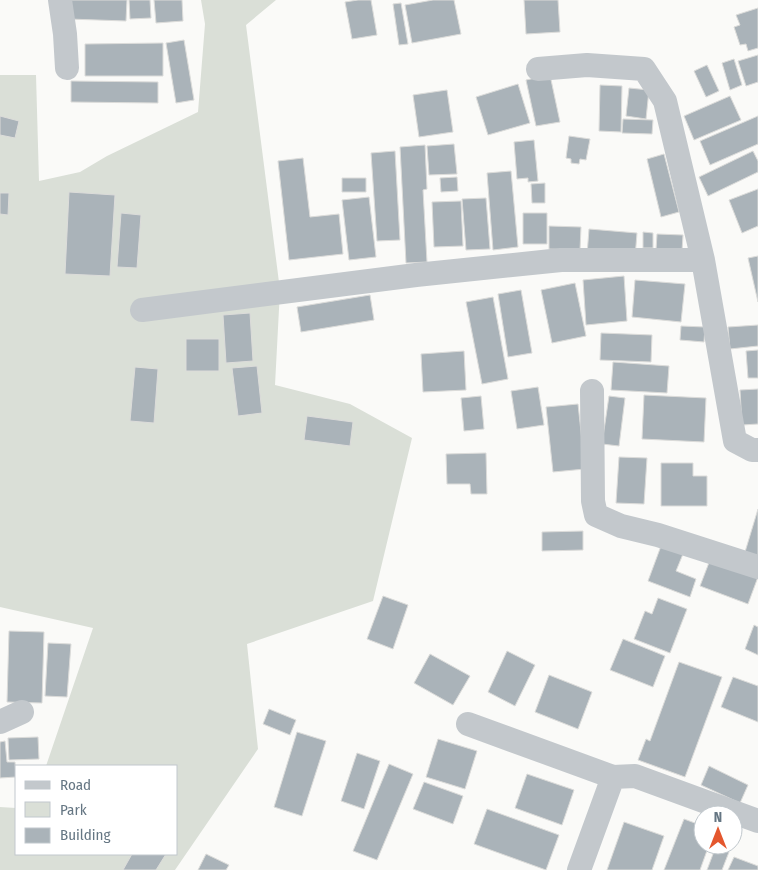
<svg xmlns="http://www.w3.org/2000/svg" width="758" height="870" font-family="'Fira Sans Condensed',sans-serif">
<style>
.green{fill:#dadfd7}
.building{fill:#aab3b9;stroke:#dcdcda}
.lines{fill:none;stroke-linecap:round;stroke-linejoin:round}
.street{stroke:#c3c8cc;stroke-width:24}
</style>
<rect width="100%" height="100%" fill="#fafaf8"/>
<path class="green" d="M 201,0 L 276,0 L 246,25 L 280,290 L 275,385 L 350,404 L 412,438 L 373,601 L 247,644 L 258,749 L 175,870 L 0,870 L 0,807 L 16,808 L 16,854 L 176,854 L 176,766 L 46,766 L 93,628 L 0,607 L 0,75 L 36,75 L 39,181 L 80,172 L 107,156 L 198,112 L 205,24 Z"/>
<path class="building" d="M 69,0 L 127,0 L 126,21 L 69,19 Z
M 129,0 L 150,0 L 151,18 L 130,19 Z
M 154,0 L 182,0 L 183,21 L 156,23 Z
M 358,0 L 371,0 L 377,35 L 352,39 L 345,2 Z
M 433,0 L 454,0 L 461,34 L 412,43 L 405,5 Z
M 524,0 L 558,0 L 560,32 L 526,34 Z
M 401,3 L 408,44 L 399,45 L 393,4 Z
M 758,8 L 758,48 L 748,51 L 746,44 L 740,45 L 734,27 L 740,25 L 736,15 Z
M 184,40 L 194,100 L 176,103 L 166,43 Z
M 163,43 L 163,76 L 85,76 L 85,44 Z
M 758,55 L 758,82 L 746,86 L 738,61 Z
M 734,59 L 742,85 L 730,90 L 722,63 Z
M 707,65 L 719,91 L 706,97 L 694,71 Z
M 550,75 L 560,122 L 536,126 L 526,80 Z
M 71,81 L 158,82 L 158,103 L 71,102 Z
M 518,84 L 530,123 L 488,135 L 476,97 Z
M 600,85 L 622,86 L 621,132 L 599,131 Z
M 629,88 L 649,90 L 646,119 L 626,116 Z
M 447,90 L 453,132 L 419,137 L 413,95 Z
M 730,96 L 741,120 L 694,140 L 684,116 Z
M 0,116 L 19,121 L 15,138 L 0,135 Z
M 758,116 L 758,144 L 710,165 L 700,141 Z
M 623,119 L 653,120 L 652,134 L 622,133 Z
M 569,136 L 590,139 L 586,160 L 580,159 L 579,164 L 571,163 L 571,159 L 566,158 Z
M 534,140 L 538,181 L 528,182 L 528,178 L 517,179 L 514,142 Z
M 454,144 L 457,174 L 429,175 L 427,146 Z
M 425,145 L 427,189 L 423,190 L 427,262 L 406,263 L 400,147 Z
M 395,151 L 400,240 L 377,241 L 371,153 Z
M 753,151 L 758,161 L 758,172 L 708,196 L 699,177 Z
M 664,154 L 679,212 L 661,217 L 647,159 Z
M 303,158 L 310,217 L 339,214 L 343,254 L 289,260 L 278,161 Z
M 511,171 L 518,247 L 493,250 L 487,173 Z
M 457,177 L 458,191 L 441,192 L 440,178 Z
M 342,178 L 366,178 L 366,192 L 342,192 Z
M 545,183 L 545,203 L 532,203 L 531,184 Z
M 758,189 L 758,226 L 742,233 L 729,200 Z
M 69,192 L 115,195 L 110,276 L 65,274 Z
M 0,193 L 9,193 L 8,215 L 0,214 Z
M 369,197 L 376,257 L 349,260 L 342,200 Z
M 486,198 L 490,249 L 466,250 L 462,199 Z
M 461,201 L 463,246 L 434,247 L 432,202 Z
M 121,213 L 141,215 L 137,268 L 117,267 Z
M 523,213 L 547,213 L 547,244 L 523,244 Z
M 549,226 L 581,227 L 580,250 L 549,249 Z
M 589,229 L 637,233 L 635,258 L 587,255 Z
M 643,232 L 653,233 L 653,248 L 643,248 Z
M 657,234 L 683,235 L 682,251 L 656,250 Z
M 758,256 L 758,302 L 748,258 Z
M 624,276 L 627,321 L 586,325 L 583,280 Z
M 635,280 L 685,284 L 681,322 L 632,317 Z
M 575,283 L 586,336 L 552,343 L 541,290 Z
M 521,290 L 532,353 L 508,357 L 498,294 Z
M 370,295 L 374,320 L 301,332 L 297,307 Z
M 493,297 L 508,379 L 482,384 L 466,302 Z
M 250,313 L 253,361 L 226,363 L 223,315 Z
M 758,325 L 758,346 L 730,349 L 728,327 Z
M 681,326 L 705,327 L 704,342 L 680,340 Z
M 601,333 L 652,335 L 651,362 L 600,360 Z
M 186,339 L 219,339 L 219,371 L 186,371 Z
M 758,350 L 758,378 L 748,378 L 746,351 Z
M 464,351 L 466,390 L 423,392 L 421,354 Z
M 613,362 L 669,366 L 667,393 L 611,390 Z
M 257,366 L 262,413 L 238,416 L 232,368 Z
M 135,367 L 158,369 L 154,423 L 130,421 Z
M 538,387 L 544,425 L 517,429 L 511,391 Z
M 758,389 L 758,424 L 742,425 L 740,390 Z
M 644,395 L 706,398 L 704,442 L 642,439 Z
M 481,396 L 484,429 L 464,431 L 461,398 Z
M 609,396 L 625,398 L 619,446 L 602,444 Z
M 578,404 L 585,469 L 553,472 L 546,407 Z
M 307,416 L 353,422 L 350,446 L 304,440 Z
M 486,453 L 487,494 L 471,494 L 470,484 L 447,484 L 446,454 Z
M 619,457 L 647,458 L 644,504 L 616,503 Z
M 661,463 L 693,463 L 693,476 L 707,476 L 707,506 L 661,506 Z
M 758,509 L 758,556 L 745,552 Z
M 583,531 L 583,550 L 542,551 L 542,532 Z
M 661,546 L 683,554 L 676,571 L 696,579 L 690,597 L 648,581 Z
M 710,560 L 758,577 L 748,604 L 700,586 Z
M 383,596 L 408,605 L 393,649 L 367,639 Z
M 658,598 L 687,609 L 670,653 L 634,639 L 645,611 L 652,614 Z
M 754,625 L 758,627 L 758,655 L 745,649 Z
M 9,631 L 44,632 L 42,703 L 7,702 Z
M 623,639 L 665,656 L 653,687 L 610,670 Z
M 48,643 L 71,644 L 67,697 L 45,696 Z
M 507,651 L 535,665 L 515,706 L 488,692 Z
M 430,654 L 470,676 L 453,705 L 414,683 Z
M 679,662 L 722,677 L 685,777 L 638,760 L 646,739 L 650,741 Z
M 549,675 L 592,692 L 578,729 L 535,712 Z
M 733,677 L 758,686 L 758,722 L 721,707 Z
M 269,709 L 296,720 L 290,735 L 263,724 Z
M 297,732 L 326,741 L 302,816 L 274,807 Z
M 38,737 L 39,759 L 9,760 L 8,738 Z
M 438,739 L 477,751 L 465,789 L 426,777 Z
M 5,741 L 7,762 L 15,762 L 16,777 L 0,778 L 0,742 Z
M 357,753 L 380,761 L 364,809 L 341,801 Z
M 389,764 L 413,774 L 377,860 L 353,851 Z
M 709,766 L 748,785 L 740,803 L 701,785 Z
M 527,774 L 574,790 L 562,825 L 515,808 Z
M 424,782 L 463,796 L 453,824 L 413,809 Z
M 487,809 L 559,835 L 546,870 L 474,844 Z
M 684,819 L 703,826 L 703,845 L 709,845 L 700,870 L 664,870 Z
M 624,822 L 664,836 L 652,870 L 607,870 Z
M 716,846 L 729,852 L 722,870 L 707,870 Z
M 132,854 L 166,854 L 156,870 L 123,870 Z
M 206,854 L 229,865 L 226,870 L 198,870 Z
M 734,857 L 758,866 L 758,870 L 728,870 Z"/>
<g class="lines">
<path class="street" d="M 60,0 L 65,34 L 67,68
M 538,69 L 587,65 L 644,69 L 665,101 L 703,260 L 735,441 L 752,450 L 758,450
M 142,310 L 416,275 L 561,260 L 703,260
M 592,391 L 593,501 L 596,515 L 621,526 L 658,535 L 758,567
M 0,722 L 22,712
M 468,724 L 613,777 L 635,776 L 758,821
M 579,870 L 613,777"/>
</g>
<rect x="15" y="765" width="162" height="90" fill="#ffffff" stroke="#c1c8cd"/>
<rect x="25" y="781" width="25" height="8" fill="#c3c8cc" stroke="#c1c8cd"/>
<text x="60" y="790" font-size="15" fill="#657683">Road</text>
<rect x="25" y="802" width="25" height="15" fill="#dadfd7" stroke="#c1c8cd"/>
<text x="60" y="815" font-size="15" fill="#657683">Park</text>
<rect x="25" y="828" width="25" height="15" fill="#aab3b9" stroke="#c1c8cd"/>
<text x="60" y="840" font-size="15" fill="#657683">Building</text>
<g transform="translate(718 830)"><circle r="24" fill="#ffffff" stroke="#c1c8cd"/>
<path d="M0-4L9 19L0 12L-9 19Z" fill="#e4572e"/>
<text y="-8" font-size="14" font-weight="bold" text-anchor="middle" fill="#657683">N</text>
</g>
</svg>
